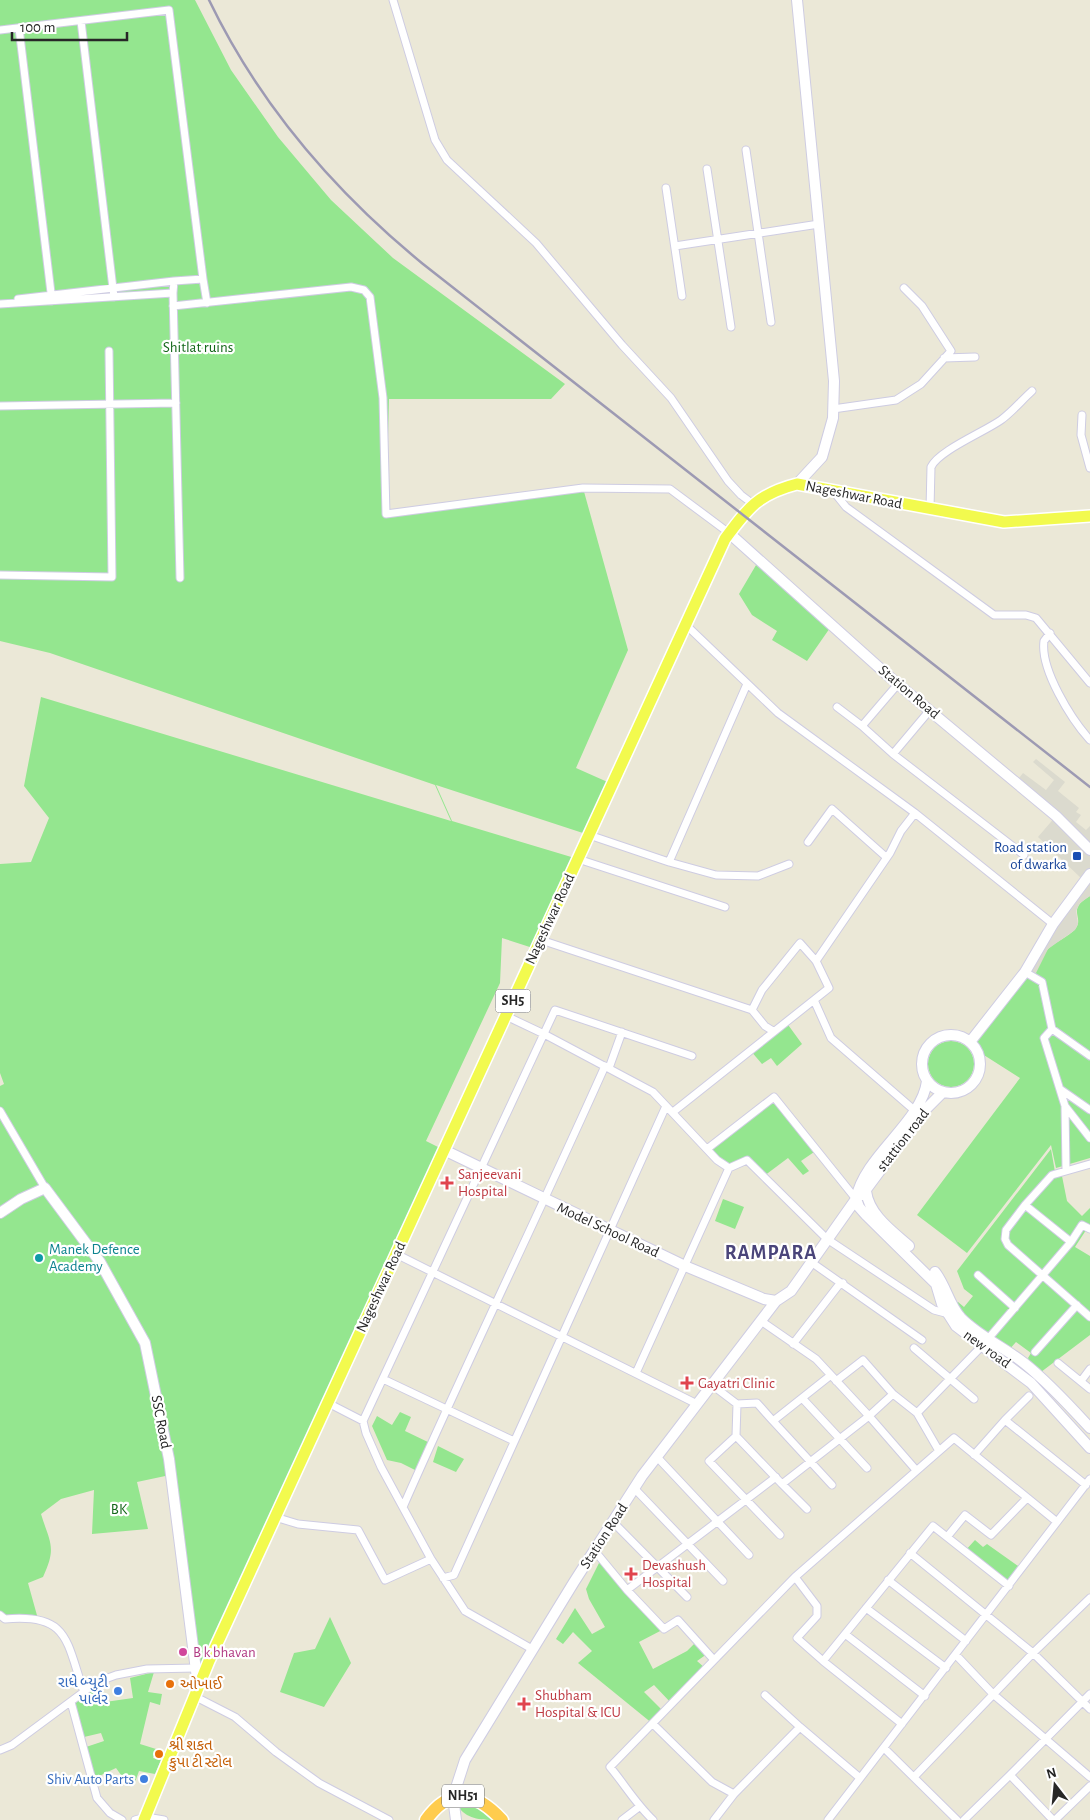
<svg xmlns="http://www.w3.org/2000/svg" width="1090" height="1820" font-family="'Alegreya Sans','Noto Sans Gujarati',sans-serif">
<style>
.green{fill:#94e68f;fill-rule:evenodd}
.plaza{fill:#dbdace}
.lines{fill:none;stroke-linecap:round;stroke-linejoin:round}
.street-casing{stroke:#cecce2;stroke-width:9}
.secondary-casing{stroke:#cecce2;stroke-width:12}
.primary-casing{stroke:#fff;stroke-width:14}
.highway-casing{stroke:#fff;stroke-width:15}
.street{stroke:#fff;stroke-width:7}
.secondary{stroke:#fff;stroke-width:10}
.primary{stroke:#f2fa4e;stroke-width:11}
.highway{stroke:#ffcc4e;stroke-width:12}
.rail{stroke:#9d9ab3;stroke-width:2.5}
.transit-dot{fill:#1a4fb4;stroke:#fff;stroke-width:2}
.health-dot{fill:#e0444e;stroke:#fff;stroke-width:2}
.culture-dot{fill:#0f9aa8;stroke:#fff;stroke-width:2}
.hotel-dot{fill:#d1479c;stroke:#fff;stroke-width:2}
.food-dot{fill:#e8710a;stroke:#fff;stroke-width:2}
.shop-dot{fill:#3f7fe0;stroke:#fff;stroke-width:2}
.labels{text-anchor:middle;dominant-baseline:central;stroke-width:4.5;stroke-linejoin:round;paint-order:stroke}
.shield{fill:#fff;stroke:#686868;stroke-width:1}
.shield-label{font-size:14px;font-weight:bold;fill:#272727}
.park-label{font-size:15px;fill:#14671a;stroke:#fff}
.street-label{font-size:15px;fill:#272727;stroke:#fff}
.transit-label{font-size:15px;fill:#164399;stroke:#fff;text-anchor:end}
.health-label{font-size:15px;fill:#be3a42;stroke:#fff;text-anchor:start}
.culture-label{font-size:15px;fill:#0d838f;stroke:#fff;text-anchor:start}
.hotel-label{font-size:15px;fill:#b23c85;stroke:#fff;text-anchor:start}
.shop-label{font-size:15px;fill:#366cbe;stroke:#fff;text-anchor:end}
.food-label{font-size:15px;fill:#c56008;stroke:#fff;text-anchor:start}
.district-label{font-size:20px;font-weight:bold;letter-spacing:1px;fill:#4a457a;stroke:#fff}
</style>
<rect width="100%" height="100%" fill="#ebe8d7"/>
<path class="green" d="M 0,0 L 195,0 L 231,70 L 278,137 L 331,200 L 393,258 L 565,384 L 551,399 L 389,399 L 386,514 L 583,488 L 628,650 L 576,768 L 612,784 L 589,835 L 436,785 L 452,821 L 578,859 L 536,949 L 502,938 L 500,983 L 426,1141 L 444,1150 L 198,1686 L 170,1475 L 137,1482 L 148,1529 L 92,1534 L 94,1490 L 61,1499 L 41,1514 C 50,1543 57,1547 43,1577 L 28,1583 L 38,1619 L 5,1619 L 0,1615 L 0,1086 L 4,1084 L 0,1073 L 0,864 L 31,862 L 49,818 L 24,786 L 41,697 L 451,821 L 435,785 L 50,653 L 0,641 ZM 52,1197 L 103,1257 L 109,1277 Z
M 759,560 L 832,625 L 807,661 L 772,640 L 777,631 L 752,615 L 739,594 Z
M 1090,896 L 1090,1158 L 1056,1168 L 1051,1145 L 967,1253 L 917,1215 L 1020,1078 L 976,1050 L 970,1042 L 1025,972 L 1034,977 C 1037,968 1041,957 1048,949 C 1056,941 1069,937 1076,928 C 1084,916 1066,910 1090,896 Z
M 786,1022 L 802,1044 L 777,1066 L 771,1058 L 762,1064 L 750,1050 Z
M928 1064a23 23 0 1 1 46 0a23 23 0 1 1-46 0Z
M 774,1097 L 817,1150 L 801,1161 L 809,1171 L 803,1175 L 788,1158 L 764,1176 L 747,1160 L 729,1168 L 707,1149 Z
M 1051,1149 L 1055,1172 L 1061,1171 L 1067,1201 L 1082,1216 L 1090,1208 L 1090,1224 L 1075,1247 L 1090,1256 L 1090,1335 L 1041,1372 L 1031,1364 L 1028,1358 L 1031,1353 L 1016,1342 L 1008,1351 L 951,1304 L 958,1302 L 964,1307 L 973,1296 L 964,1289 L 957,1271 Z
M 723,1199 L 744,1207 L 735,1229 L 715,1221 Z
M 400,1412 L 411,1417 L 405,1431 L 430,1443 L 417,1471 L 401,1463 L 387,1460 L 372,1426 L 377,1416 L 392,1425 Z
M 438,1446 L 464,1459 L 456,1472 L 433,1462 Z
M 975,1540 L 983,1547 L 987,1544 L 1021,1568 L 1009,1586 L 965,1551 Z
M 601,1559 L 664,1629 L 639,1642 L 653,1669 L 687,1651 L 697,1641 L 707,1654 L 697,1661 L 705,1668 L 672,1704 L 654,1685 L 644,1692 L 664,1712 L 653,1724 L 578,1663 L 592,1651 L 573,1632 L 563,1644 L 556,1639 L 575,1608 L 592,1634 L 605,1627 L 589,1599 L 586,1589 Z
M 330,1617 L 351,1663 L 324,1707 L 280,1692 L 294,1653 L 315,1649 Z
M 154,1672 L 148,1692 L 162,1694 L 160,1705 L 150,1702 L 140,1744 L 156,1749 L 153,1758 L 161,1760 L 155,1774 L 139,1771 L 134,1785 L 131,1783 L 129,1786 L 116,1768 L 93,1779 L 86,1747 L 104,1741 L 101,1733 L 84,1737 L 73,1705 L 102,1683 L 105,1702 L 133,1698 L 130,1678 Z
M 474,1801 L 498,1820 C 482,1820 469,1820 459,1808 L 459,1804 Z"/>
<path class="plaza" d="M 1036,759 L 1065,782 L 1058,791 L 1079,808 L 1076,812 L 1081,815 L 1076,822 L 1086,830 L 1090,826 L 1090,896 L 1080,903 L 1076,911 L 1078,924 L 1075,930 L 1048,949 L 1034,977 L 1025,972 L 1081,878 L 1038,837 L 1056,816 L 1016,782 L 1023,773 L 1046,790 L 1054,780 L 1033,762 Z"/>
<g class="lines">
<defs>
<path id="street" d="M 393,0 L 435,140 L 447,160 L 536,243 L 622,345 L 671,398 L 728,481 L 741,495 L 753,504
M 81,21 L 114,297
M 19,28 L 52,301
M 0,30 L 169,10 L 203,279
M 746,150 L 771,322
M 707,169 L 731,327
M 666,188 L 682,296
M 675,246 L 819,224
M 173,293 L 174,281 L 203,279 L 207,303
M 18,299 L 174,281
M 0,304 L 173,293 L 180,578
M 173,306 L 351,287 L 364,290 L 370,297 L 383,398 L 386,514 L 583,488 L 670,489 L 729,533
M 944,358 L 975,357
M 0,406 L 176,403
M 833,409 L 896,400 L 921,384 L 951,351 L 922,306 L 904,288
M 1082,415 L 1081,435 L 1090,468
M 834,492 L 846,507 L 994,615 L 1026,615 L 1036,618 L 1090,683
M 930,509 L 931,467 C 938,451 984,432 1001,420 C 1012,412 1022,400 1032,391
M 0,575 L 112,577 L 109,351
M 685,624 L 778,713 L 915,813
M 1050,633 L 1044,641 C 1040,669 1071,719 1090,740
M 898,684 L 862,726 L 893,754 L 930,710
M 837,707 L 862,726
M 893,754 L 1024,855
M 589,835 L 669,862 L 747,684
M 808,842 L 832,809 L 886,857
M 578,859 L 725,907
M 669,862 L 716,875 L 758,876 L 789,864
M 541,940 L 752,1010
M 816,961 L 890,853 L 901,831 L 915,813 L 1053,924
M 1025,972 L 1042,982 L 1052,1029 L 1090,1056
M 814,1000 L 831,1038 L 914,1110
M 506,1016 L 544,1034 L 653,1092 L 717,1160 L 729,1168 L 747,1160 L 827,1239 L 934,1310 L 949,1314
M 1052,1029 L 1044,1038 L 1065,1106 L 1090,1138
M 609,1068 L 622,1032
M 1060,1089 L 1090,1110
M 1065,1106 L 1066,1170
M 0,1111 L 45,1188
M 673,1112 L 829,988 L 816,961 L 800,943 L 762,990 L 752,1010 L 765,1026 L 773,1031
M 707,1149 L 774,1097 L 856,1199
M 1090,1164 L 1052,1175 L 1025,1205 L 1006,1230 L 1005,1239 L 1008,1245 L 1090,1317
M 1071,1242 L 1082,1225 L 1090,1229
M 396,1254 L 697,1404
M 811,1262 L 922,1340
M 978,1275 L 1015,1308
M 761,1321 L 816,1359 L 869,1416 L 893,1394 L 917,1413 L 981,1347 L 1071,1242 L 1025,1205
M 793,1344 L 838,1286 L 843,1283
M 914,1348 L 974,1399
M 1035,1352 L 1077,1305
M 1058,1363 L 1090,1389
M 636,1373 L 729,1168
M 383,1379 L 514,1441
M 836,1381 L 863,1360 L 893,1394
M 1081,1381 L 1090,1369
M 712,1385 L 737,1404 L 757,1403 L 773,1421 L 831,1375
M 802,1398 L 867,1468
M 328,1403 L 363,1421
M 737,1404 L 736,1436 L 782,1484 L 869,1416 L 916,1470
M 917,1413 L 939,1451
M 1005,1420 L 1029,1396
M 773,1421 L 832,1485
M 736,1436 L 709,1461 L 780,1535
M 974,1455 L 1005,1420 L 1086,1485
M 657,1457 L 749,1555
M 782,1484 L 807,1509
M 634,1488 L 723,1581
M 403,1507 C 468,1359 539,1214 605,1066
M 275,1517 L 298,1524 L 358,1530 L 385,1580 L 431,1559
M 613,1522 L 687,1597
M 947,1537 L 965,1515 L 991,1535 L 1027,1498
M 594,1550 L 627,1590 L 776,1477
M 910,1553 L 1033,1653 L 1090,1709
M 795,1577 L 817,1606 L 817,1616 L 797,1638 L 823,1661
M 443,1578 L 454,1575 L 666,1106
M 888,1580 L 966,1641
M 627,1590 L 664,1629 L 678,1620 L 714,1660
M 866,1608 L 946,1668
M 0,1615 L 5,1619 C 70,1613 66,1642 84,1692
M 845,1634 L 925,1696
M 532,1649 L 465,1611 L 431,1559 L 381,1467 L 366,1433 L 363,1421 L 555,1010 L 692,1056
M 956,1655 L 993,1694 L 1090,1777
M 194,1696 L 235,1717 L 276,1752 L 319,1783 L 389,1820
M 71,1702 L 97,1798 L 110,1813 L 122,1820
M 653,1724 L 712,1782 L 734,1794
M 902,1724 L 823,1661 L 933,1526 L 1009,1586
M 800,1727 L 860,1778
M 884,1748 L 957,1820
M 0,1750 L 12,1745 L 97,1682 L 116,1675 L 147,1669 L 196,1668
M 1010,1775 L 1090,1694
M 914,1777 L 1033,1653 L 1090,1598
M 135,1820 L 146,1817 L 164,1820
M 622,1820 L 639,1807
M 653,1820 C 636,1804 625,1785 610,1767 L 795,1577 L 954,1438 L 1057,1522
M 714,1820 L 734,1794 L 800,1727 L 765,1695
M 828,1820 L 1090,1479
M 964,1820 L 1010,1775 L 1053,1820
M 1055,1820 L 1090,1786"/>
<path id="secondary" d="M 797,0 L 834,381 L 833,418 L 822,457 L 797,484
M 729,533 L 893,680 L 1056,816 L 1090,850
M922 1064a29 29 0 1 1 58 0a29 29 0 1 1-58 0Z
M 970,1042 L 1025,972 L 1053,924 L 1090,874
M 444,1150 L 685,1266 L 764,1299 L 776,1301
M 866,1191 C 869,1215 892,1231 909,1246
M 862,1195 L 925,1110 L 943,1092
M 856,1199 L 859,1207 L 866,1215 L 936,1284 L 942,1304 L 956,1326 L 1031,1383 L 1090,1448
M 0,1213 L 21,1199 L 45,1188 L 100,1262 L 145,1343 L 169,1459 L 198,1686
M 935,1272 C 946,1286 949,1305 961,1318 C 980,1337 1004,1347 1024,1363 C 1048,1382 1070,1406 1090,1428
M 456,1820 L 453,1797 L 465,1760 L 574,1582 L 642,1476 L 776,1301 L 791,1291 L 856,1199 C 864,1156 922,1122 927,1081"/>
<path id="primary" d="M 144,1820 L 209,1661 L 725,539 C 748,508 758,494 797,484 L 1004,522 L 1090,516"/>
<path id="highway" d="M 426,1820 C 450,1786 476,1792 502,1820"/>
</defs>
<use href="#street" class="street-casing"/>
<use href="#secondary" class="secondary-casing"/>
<use href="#primary" class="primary-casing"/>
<use href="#highway" class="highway-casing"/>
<use href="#street" class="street"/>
<use href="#secondary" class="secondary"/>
<use href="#primary" class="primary"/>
<use href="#highway" class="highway"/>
<path class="rail" d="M 209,0 C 259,104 334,191 423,264 L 1090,787"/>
</g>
<rect class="transit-dot" x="1072" y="851" width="10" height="10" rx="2.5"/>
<g class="health-dot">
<path d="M444.5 1175.5h5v5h5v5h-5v5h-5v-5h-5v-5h5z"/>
<path d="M684.5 1375.5h5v5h5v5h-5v5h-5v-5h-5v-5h5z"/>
<path d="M628.5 1566.5h5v5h5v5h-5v5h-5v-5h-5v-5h5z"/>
<path d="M521.5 1696.5h5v5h5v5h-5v5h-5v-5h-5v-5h5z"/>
</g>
<circle class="culture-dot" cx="39" cy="1258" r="5"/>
<circle class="hotel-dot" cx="183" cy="1652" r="5"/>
<g class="food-dot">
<circle cx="170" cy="1684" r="5"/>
<circle cx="159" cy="1754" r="5"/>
</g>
<g class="shop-dot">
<circle cx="118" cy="1691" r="5"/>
<circle cx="144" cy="1779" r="5"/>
</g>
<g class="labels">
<g class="shield">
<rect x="495.5" y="989.5" width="35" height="23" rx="4"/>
<rect x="442" y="1784.5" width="42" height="23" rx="4"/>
</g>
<g class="shield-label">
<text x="513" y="1001">SH5</text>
<text x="463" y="1796">NH51</text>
</g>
<g class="park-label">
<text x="198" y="347">Shitlat ruins</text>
<text x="119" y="1509">BK</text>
</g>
<g class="street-label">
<text transform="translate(854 495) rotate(11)">Nageshwar Road</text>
<text transform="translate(909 692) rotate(40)">Station Road</text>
<text transform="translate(550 919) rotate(-65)">Nageshwar Road</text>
<text transform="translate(903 1140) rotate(-52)">stattion road</text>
<text transform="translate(608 1230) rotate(25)">Model School Road</text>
<text transform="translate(381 1287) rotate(-65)">Nageshwar Road</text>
<text transform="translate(987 1349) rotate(36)">new road</text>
<text transform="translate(161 1422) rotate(79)">SSC Road</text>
<text transform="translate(604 1536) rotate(-57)">Station Road</text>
</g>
<g class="transit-label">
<text x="1067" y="847">Road station<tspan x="1067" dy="17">of dwarka</tspan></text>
</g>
<g class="health-label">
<text x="458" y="1174">Sanjeevani<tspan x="458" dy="17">Hospital</tspan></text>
<text x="698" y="1383">Gayatri Clinic</text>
<text x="642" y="1565">Devashush<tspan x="642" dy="17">Hospital</tspan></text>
<text x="535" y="1695">Shubham<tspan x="535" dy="17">Hospital &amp; ICU</tspan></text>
</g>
<g class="culture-label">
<text x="49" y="1249">Manek Defence<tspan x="49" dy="17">Academy</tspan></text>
</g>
<g class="hotel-label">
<text x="193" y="1652">B k bhavan</text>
</g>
<g class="shop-label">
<text x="108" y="1682">રાધે બ્યુટી<tspan x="108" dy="17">પાર્લર</tspan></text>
<text x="134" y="1779">Shiv Auto Parts</text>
</g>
<g class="food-label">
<text x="180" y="1684">ઓખાઈ</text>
<text x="169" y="1745">શ્રી શકત<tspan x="169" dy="17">કુપા ટી સ્ટોલ</tspan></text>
</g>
<g class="district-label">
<text x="771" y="1253">RAMPARA</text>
</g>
</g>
<g transform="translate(1055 1785) rotate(344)" stroke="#ffffff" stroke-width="4" paint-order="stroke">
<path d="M0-4L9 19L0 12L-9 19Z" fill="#272727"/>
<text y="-8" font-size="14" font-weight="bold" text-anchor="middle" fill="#272727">N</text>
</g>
<path d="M12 32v8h115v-8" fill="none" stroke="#272727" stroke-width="2.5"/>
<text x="20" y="32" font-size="15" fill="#272727" stroke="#ffffff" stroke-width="4" paint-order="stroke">100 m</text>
</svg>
